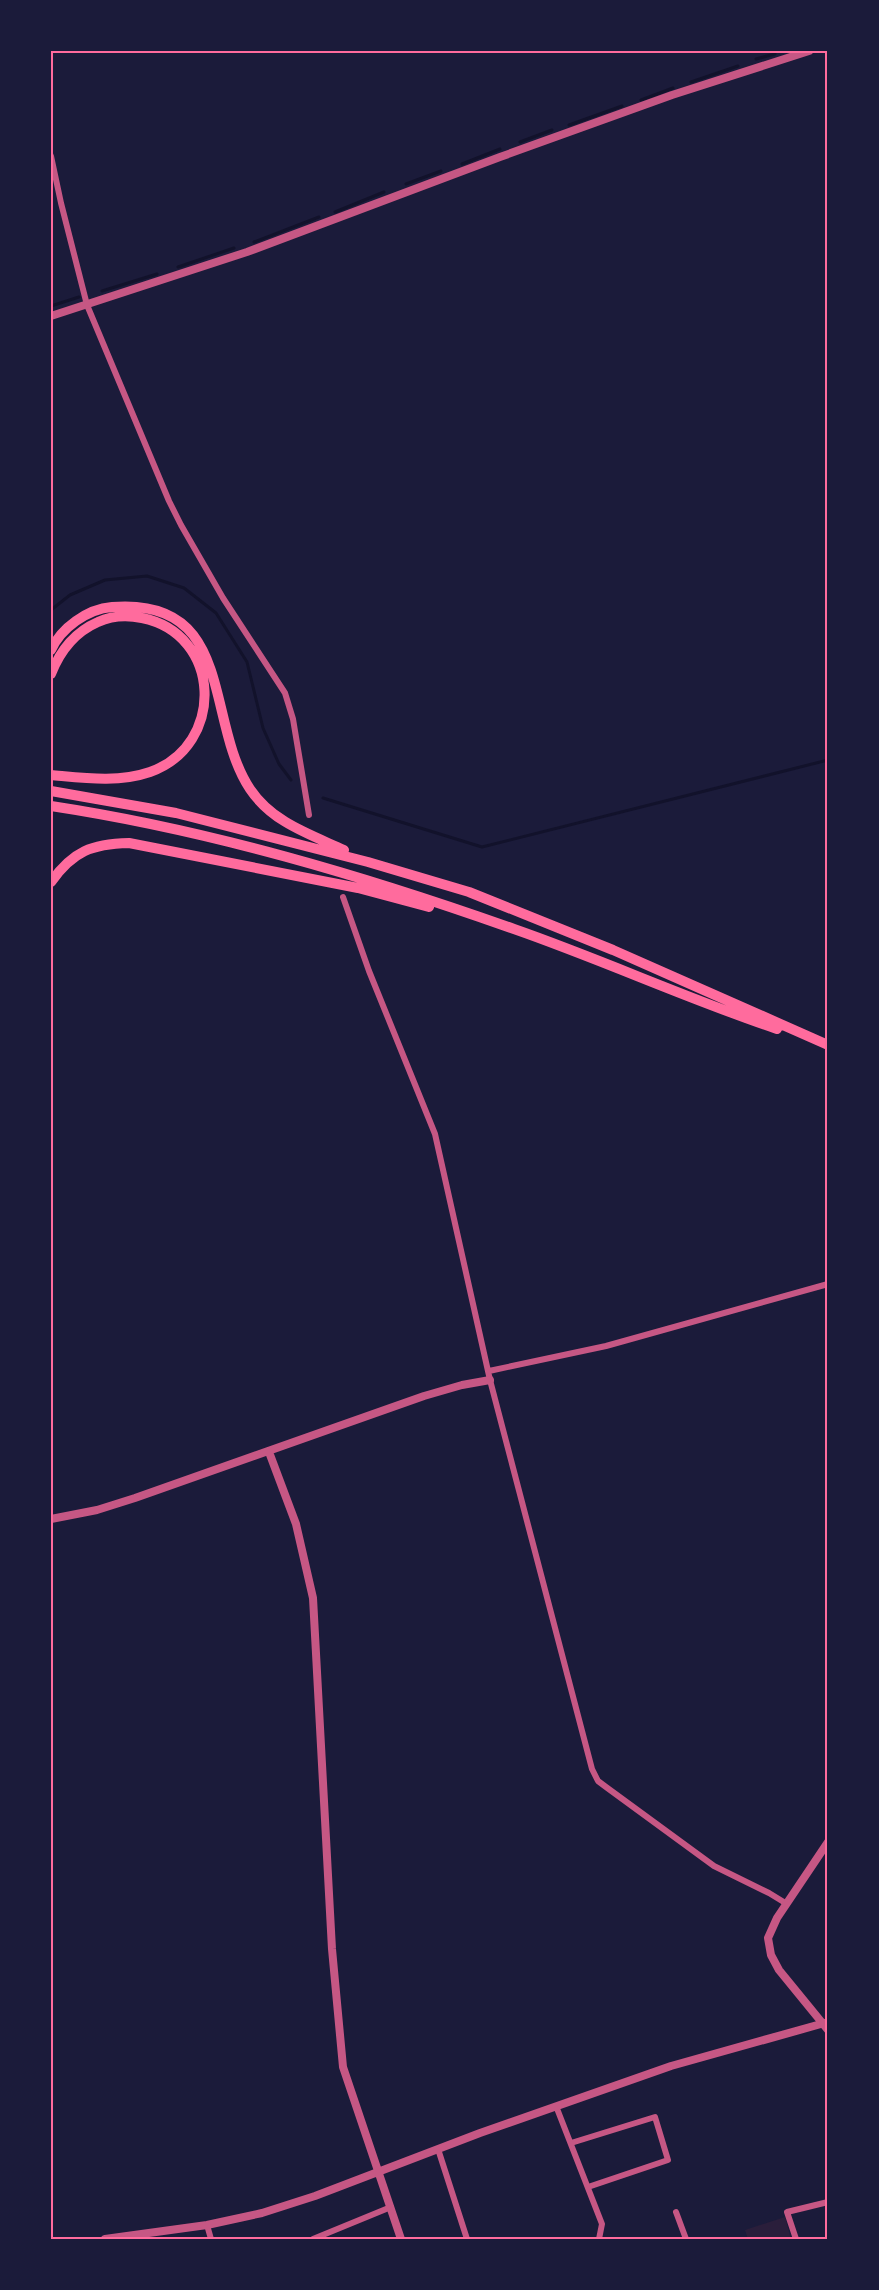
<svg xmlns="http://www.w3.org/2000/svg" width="879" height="2290" font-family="Commissioner,sans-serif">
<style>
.green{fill:#2a1e3b}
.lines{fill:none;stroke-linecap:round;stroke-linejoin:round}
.stream{stroke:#12122b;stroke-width:3}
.minor{stroke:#c65784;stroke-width:6}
.tertiary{stroke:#c65784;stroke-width:8}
.motorway{stroke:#ff6b9d;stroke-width:10}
.neatline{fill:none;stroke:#ff6b9d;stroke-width:2}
</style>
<rect width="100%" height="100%" fill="#1b1b3a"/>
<path class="green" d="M 785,2217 L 791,2239 L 748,2239 L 745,2230 Z"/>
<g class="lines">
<path class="stream" d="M 756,59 L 775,54
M 691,82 L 738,66
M 641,100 L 673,88
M 569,125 L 622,106
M 520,142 L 552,130
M 462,164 L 500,149
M 406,184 L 441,171
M 335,212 L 384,192
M 254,242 L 319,217
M 178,267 L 234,248
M 102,291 L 157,274
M 51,306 L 79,297
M 51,610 L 70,595 L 105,580 L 147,576 L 184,588 L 216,613 L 247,662 L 263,728 L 279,764 L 291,780
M 323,798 L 482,847 L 828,760"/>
<path class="minor" d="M 51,156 L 61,203 L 87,305 L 169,501 L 181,525 L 223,598 L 285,693 L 293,719 L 309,815
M 343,897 L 369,971 L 435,1134 L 490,1380 L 592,1769 L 598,1781 L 606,1787 L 714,1866 L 769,1893 L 787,1904
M 489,1371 L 606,1346 L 828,1284
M 556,2106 L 602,2224 L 599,2239
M 571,2143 L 655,2117 L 668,2160 L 588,2187
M 438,2149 L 467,2239
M 676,2212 L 686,2239
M 207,2225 L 211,2239
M 313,2239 L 391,2207
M 796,2239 L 787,2212 L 828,2202"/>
<path class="tertiary" d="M 51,316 L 247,252 L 500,157 L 672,95 L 809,51
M 269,1452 L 296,1524 L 313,1598 L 332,1949 L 343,2067 L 401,2239
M 51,1519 L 97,1510 L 135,1498 L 424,1396 L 462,1385 L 490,1380
M 828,1842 L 777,1918 L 768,1938 L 771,1955 L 779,1970 L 828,2030
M 105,2239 L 207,2225 L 262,2213 L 315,2196 L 480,2133 L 671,2066 L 828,2022"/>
<path class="motorway" d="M 51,650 C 61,628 87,609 112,607 C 236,597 204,720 250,789 C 272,822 309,834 344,850
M 51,674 C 60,651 75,632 98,622 C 111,616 127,615 142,618 C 222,634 226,745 150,772 C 118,783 84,778 51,775
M 51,791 L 176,813 L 368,862 L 469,892 L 613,950 L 828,1045
M 51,806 C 209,830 364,876 514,929 C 603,960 688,999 777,1029
M 51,882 C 73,851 92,844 129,843 L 358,888 L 429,907"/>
</g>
<rect width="879" height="2290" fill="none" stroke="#1b1b3a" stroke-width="105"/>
<rect x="52" y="52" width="774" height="2186" class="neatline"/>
</svg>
